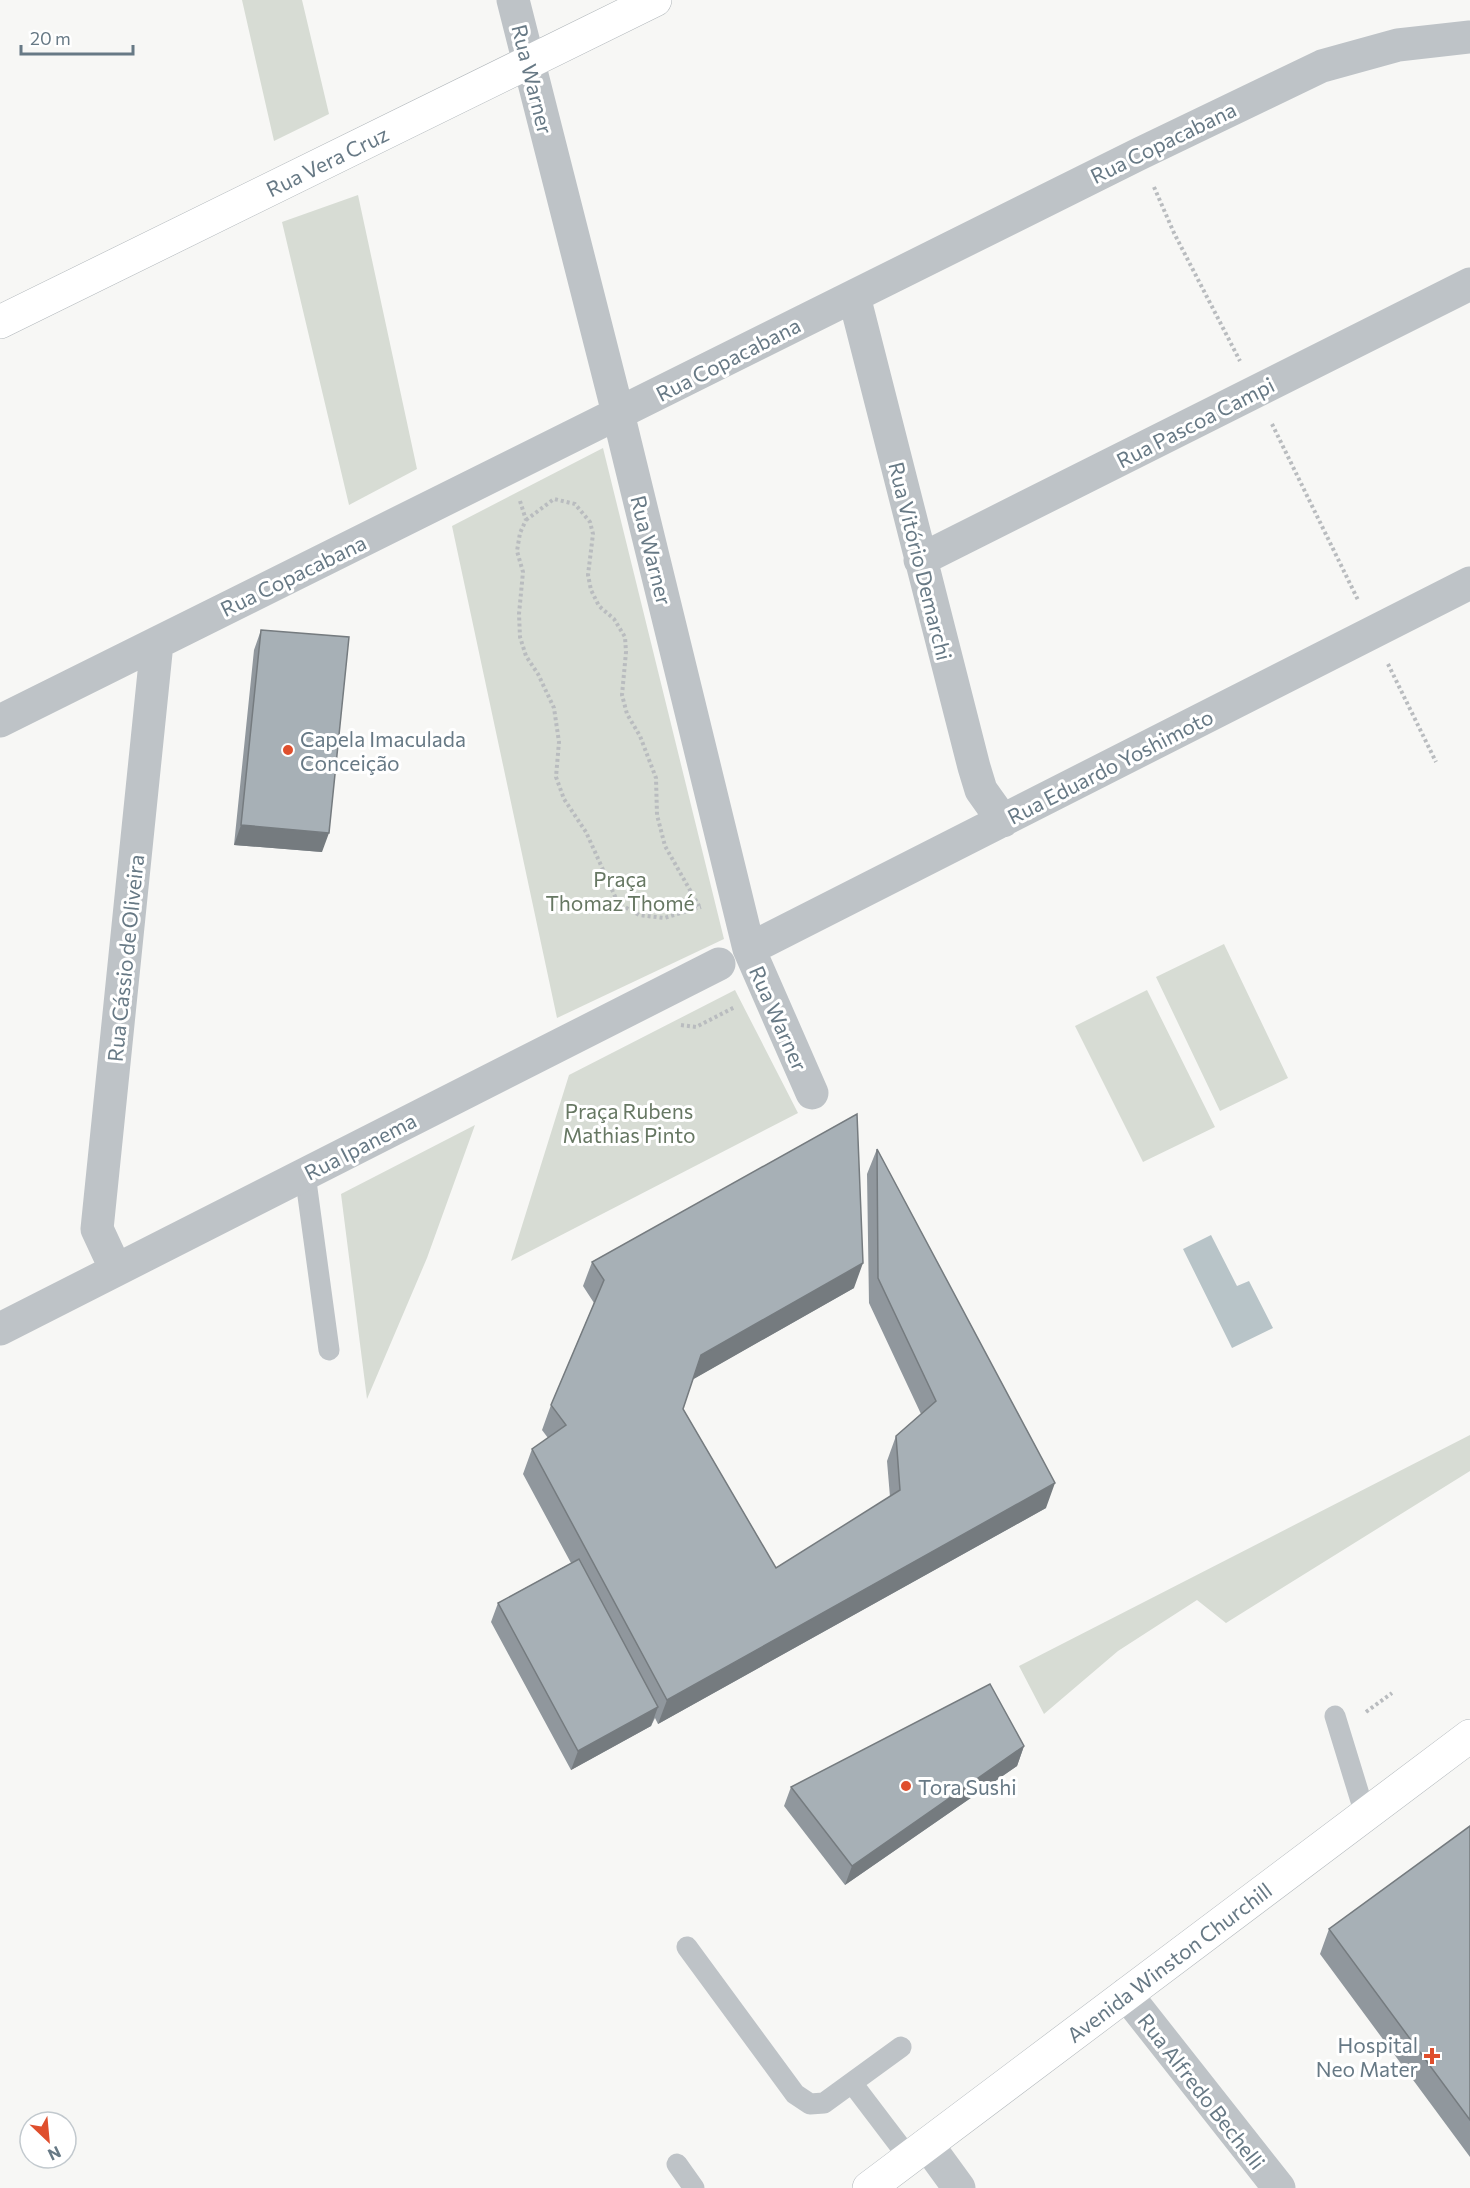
<svg xmlns="http://www.w3.org/2000/svg" width="1470" height="2188" font-family="Commissioner,sans-serif">
<style>
.green{fill:#d7dcd4}
.water{fill:#b8c4c8}
.lines{fill:none;stroke-linecap:round;stroke-linejoin:round}
.secondary-casing{stroke:#b1b7bb;stroke-width:34}
.path{stroke:#b9bcbf;stroke-width:4;stroke-dasharray:3 3;stroke-linecap:butt}
.lane{stroke:#bec3c7;stroke-width:21}
.street{stroke:#bec3c7;stroke-width:33}
.secondary{stroke:#fff;stroke-width:33}
.wall{fill:#90979d}
.shaded-wall{fill:#757b7f}
.building{fill:#a7b0b6;stroke:#757b7f;stroke-width:1.5}
.poi-dot{fill:#df4f2d;stroke:#fff;stroke-width:2}
.labels{text-anchor:middle;dominant-baseline:central;stroke-width:6;stroke-linejoin:round;paint-order:stroke}
.street-label{font-size:21px;fill:#677985;stroke:#fff}
.poi-label{font-size:21px;fill:#677985;stroke:#fff;text-anchor:start}
.park-label{font-size:21px;fill:#667762;stroke:#fff}
</style>
<rect width="100%" height="100%" fill="#f7f7f5"/>
<path class="green" d="M 242,0 L 302,0 L 329,114 L 274,141 Z
M 358,195 L 417,469 L 349,505 L 282,222 Z
M 603,448 L 724,939 L 557,1018 L 452,526 Z
M 1224,944 L 1288,1078 L 1220,1111 L 1156,977 Z
M 735,990 L 798,1113 L 511,1261 L 569,1075 Z
M 1147,990 L 1215,1127 L 1143,1162 L 1075,1026 Z
M 475,1125 L 427,1258 L 367,1399 L 341,1194 Z
M 1470,1435 L 1470,1471 L 1226,1623 L 1197,1600 L 1118,1651 L 1044,1714 L 1019,1666 Z"/>
<path class="water" d="M 1211,1235 L 1237,1286 L 1249,1281 L 1273,1328 L 1232,1348 L 1183,1249 Z"/>
<g class="lines">
<defs>
<path id="secondary" d="M 0,322 L 655,0
M 869,2188 L 1470,1736"/>
</defs>
<use href="#secondary" class="secondary-casing"/>
<path class="path" d="M 1154,187 L 1174,233 L 1240,361
M 1272,424 L 1358,600
M 520,501 L 526,520 L 520,533 L 517,551 L 523,572 L 519,614 L 520,637 L 526,656 L 538,674 L 554,708 L 559,742 L 556,777 L 564,799 L 586,832 L 618,903 L 639,915 L 664,918 L 701,907
M 526,520 L 554,499 L 575,504 L 590,522 L 593,534 L 588,575 L 591,590 L 599,606 L 614,619 L 625,637 L 626,652 L 622,695 L 627,714 L 640,736 L 656,778 L 657,815 L 665,846 L 699,906
M 1388,664 L 1436,762
M 681,1025 L 696,1027 L 735,1007
M 1366,1712 L 1392,1693"/>
<path class="lane" d="M 305,1174 L 329,1350
M 1335,1716 L 1365,1814
M 687,1947 L 795,2094 L 810,2104 L 824,2103 L 901,2047
M 852,2083 L 909,2158
M 677,2164 L 694,2188"/>
<path class="street" d="M 513,0 L 618,413 L 749,949 L 812,1093
M 854,296 L 974,767 L 981,790 L 1003,821
M 920,560 L 1470,284
M 0,721 L 1139,154 L 1322,66 L 1398,45 L 1470,37
M 749,949 L 1470,583
M 116,1270 L 97,1229 L 157,643
M 0,1329 L 719,964
M 1126,1994 L 1279,2188
M 927,2144 L 959,2188"/>
<use href="#secondary" class="secondary"/>
</g>
<path class="wall" d="M 261,630 L 322,852 L 234,845 L 254,650 Z
M 877,1149 L 1046,1508 L 658,1724 L 655,1718 L 651,1726 L 571,1770 L 491,1622 L 498,1603 L 571,1563 L 523,1474 L 532,1449 L 548,1438 L 542,1430 L 551,1405 L 594,1303 L 583,1286 L 592,1262 L 854,1288 L 693,1379 L 683,1409 L 776,1568 L 890,1497 L 887,1461 L 896,1436 L 921,1414 L 869,1303 L 867,1174 Z
M 1024,1746 L 1017,1766 L 845,1885 L 784,1806 L 791,1787 Z
M 1470,1826 L 1470,2157 L 1320,1954 L 1329,1929 Z"/>
<path class="shaded-wall" d="M 241,825 L 329,833 L 322,852 L 234,845 Z
M 863,1263 L 854,1288 L 692,1380 L 701,1355 Z
M 1055,1483 L 1046,1508 L 658,1724 L 667,1700 Z
M 658,1707 L 651,1726 L 571,1770 L 578,1751 Z
M 1024,1746 L 1017,1766 L 845,1885 L 852,1866 Z"/>
<path class="building" d="M 261,630 L 349,637 L 329,833 L 241,825 Z
M 857,1114 L 863,1263 L 701,1355 L 683,1409 L 776,1568 L 900,1490 L 896,1436 L 936,1401 L 878,1278 L 877,1149 L 1055,1483 L 667,1700 L 532,1449 L 566,1425 L 551,1405 L 604,1280 L 592,1262 Z
M 579,1559 L 658,1707 L 578,1751 L 498,1603 Z
M 990,1684 L 1024,1746 L 852,1866 L 791,1787 Z
M 1470,1826 L 1470,2120 L 1329,1929 Z"/>
<g class="poi-dot">
<circle cx="288" cy="750" r="6"/>
<circle cx="906" cy="1786" r="6"/>
<path d="M1429 2047h6v6h6v6h-6v6h-6v-6h-6v-6h6z"/>
</g>
<g class="labels">
<g class="street-label">
<text transform="translate(533 79) rotate(76)">Rua Warner</text>
<text transform="translate(1163 142) rotate(-26)">Rua Copacabana</text>
<text transform="translate(327 161) rotate(-26)">Rua Vera Cruz</text>
<text transform="translate(728 359) rotate(-27)">Rua Copacabana</text>
<text transform="translate(1195 422) rotate(-27)">Rua Pascoa Campi</text>
<text transform="translate(652 550) rotate(76)">Rua Warner</text>
<text transform="translate(921 561) rotate(76)">Rua Vitório Demarchi</text>
<text transform="translate(293 575) rotate(-26)">Rua Copacabana</text>
<text transform="translate(1110 766) rotate(-27)">Rua Eduardo Yoshimoto</text>
<text transform="translate(125 958) rotate(-84)">Rua Cássio de Oliveira</text>
<text transform="translate(779 1018) rotate(66)">Rua Warner</text>
<text transform="translate(360 1146) rotate(-27)">Rua Ipanema</text>
<text transform="translate(1169 1962) rotate(-37)">Avenida Winston Churchill</text>
<text transform="translate(1202 2091) rotate(52)">Rua Alfredo Bechelli</text>
</g>
<g class="poi-label">
<text x="300" y="738">Capela Imaculada<tspan x="300" dy="24">Conceição</tspan></text>
<text x="918" y="1786">Tora Sushi</text>
<text x="1418" y="2044" text-anchor="end">Hospital<tspan x="1418" dy="24">Neo Mater</tspan></text>
</g>
<g class="park-label">
<text x="620" y="878">Praça<tspan x="620" dy="24">Thomaz Thomé</tspan></text>
<text x="629" y="1110">Praça Rubens<tspan x="629" dy="24">Mathias Pinto</tspan></text>
</g>
</g>
<g transform="translate(48 2140) rotate(154)"><circle r="28" fill="#ffffff" stroke="#c2c9ce" stroke-width="1.5"/>
<path d="M0-4.5L10 22L0 15L-10 22Z" fill="#df4f2d"/>
<text y="-9" font-size="16" font-weight="bold" text-anchor="middle" fill="#677985">N</text>
</g>
<path d="M21 45v9h112v-9" fill="none" stroke="#677985" stroke-width="3"/>
<text x="30" y="45" font-size="18" fill="#677985" stroke="#ffffff" stroke-width="4.5" paint-order="stroke">20 m</text>
</svg>
